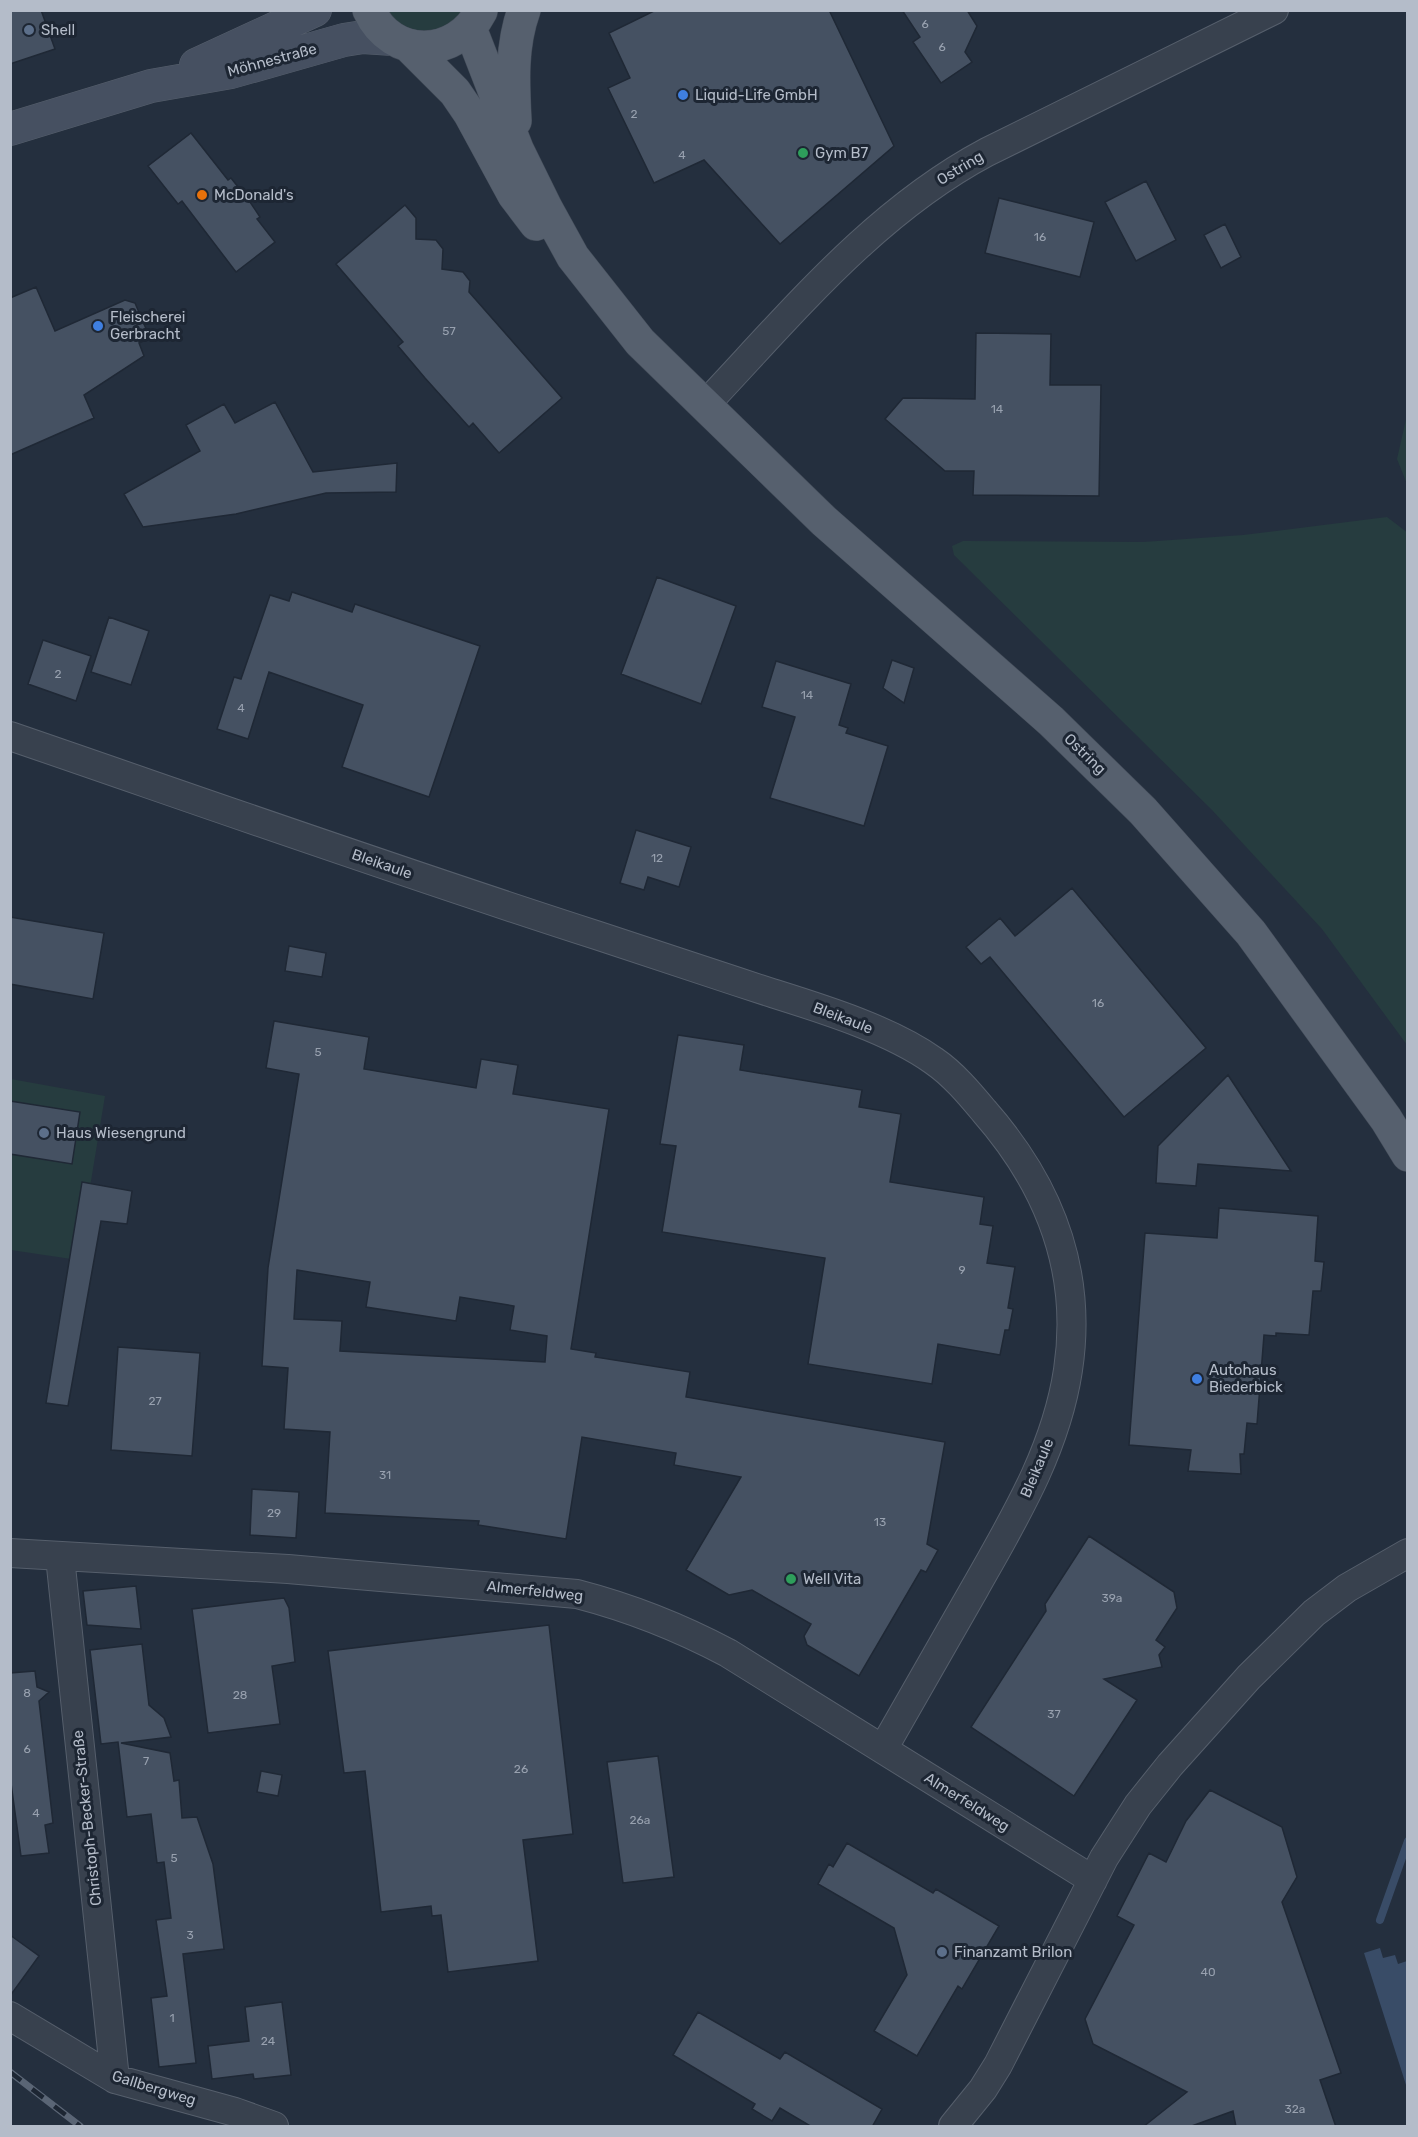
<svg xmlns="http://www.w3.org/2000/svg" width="1418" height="2137" font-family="Rubik,sans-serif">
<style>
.green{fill:#263c3f}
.water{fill:#394c67}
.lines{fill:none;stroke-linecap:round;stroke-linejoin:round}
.stream{stroke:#394c67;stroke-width:8}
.building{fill:#455162;stroke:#1f2835;stroke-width:1.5;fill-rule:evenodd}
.street-casing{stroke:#565f6c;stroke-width:30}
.secondary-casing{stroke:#565f6c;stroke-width:34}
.primary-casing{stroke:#414a57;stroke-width:34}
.street{stroke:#38414e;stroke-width:28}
.secondary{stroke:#465061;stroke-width:33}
.primary{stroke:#56606e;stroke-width:33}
.rail-casing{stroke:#5a6575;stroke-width:7}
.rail{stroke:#1d2633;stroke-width:4.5;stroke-dasharray:14;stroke-linecap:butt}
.service-dot{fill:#5c6f8a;stroke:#1d2633;stroke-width:2}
.shop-dot{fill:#3f7fe0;stroke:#1d2633;stroke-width:2}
.leisure-dot{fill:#2e9e5b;stroke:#1d2633;stroke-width:2}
.food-dot{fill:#e8710a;stroke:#1d2633;stroke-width:2}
.labels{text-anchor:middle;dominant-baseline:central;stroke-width:6;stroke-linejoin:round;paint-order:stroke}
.number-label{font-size:12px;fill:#98a1af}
.poi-label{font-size:15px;fill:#b4bcc9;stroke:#1d2633;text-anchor:start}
.street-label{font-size:15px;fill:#b4bcc9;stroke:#1d2633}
</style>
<rect width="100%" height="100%" fill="#242f3e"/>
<path class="green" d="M 384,11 L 467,11 L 435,35 L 402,30 Z
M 1407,415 L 1407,484 L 1397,459 Z
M 1387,517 L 1408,533 L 1407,1045 L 1322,929 L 1212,810 L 954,555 L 952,546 L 963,541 L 1143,542 L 1243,535 Z
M 11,1079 L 105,1096 L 78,1260 L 11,1250 L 11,1154 L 72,1164 L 80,1113 L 11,1101 Z"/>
<path class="water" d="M 1380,1948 L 1383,1958 L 1395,1955 L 1398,1964 L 1407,1961 L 1407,2088 L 1364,1953 Z"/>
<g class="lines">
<path class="stream" d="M 1380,1920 L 1408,1841"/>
</g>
<path class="building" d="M 10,10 L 41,10 L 55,49 L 10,64 Z
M 656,10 L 829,10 L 894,146 L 780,244 L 704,160 L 654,183 L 608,88 L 630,78 L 609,33 Z
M 902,10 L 967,10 L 977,26 L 965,52 L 972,62 L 941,83 L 913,42 L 920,37 Z
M 191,133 L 228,180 L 231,178 L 250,202 L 260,217 L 257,219 L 275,242 L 236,272 L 182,201 L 178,204 L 148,166 Z
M 1146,181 L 1176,240 L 1136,261 L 1105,202 Z
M 999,198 L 1094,222 L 1080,277 L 985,253 Z
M 405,205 L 416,218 L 416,239 L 436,240 L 443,249 L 442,269 L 463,272 L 470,281 L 469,292 L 562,398 L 499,453 L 473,423 L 469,427 L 425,378 L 398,346 L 403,342 L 336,264 Z
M 1225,224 L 1241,257 L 1221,268 L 1204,235 Z
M 36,287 L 55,331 L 125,300 L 135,303 L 150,338 L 139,343 L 144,356 L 84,395 L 94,418 L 10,455 L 10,298 Z
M 976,333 L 1051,334 L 1050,385 L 1101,385 L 1099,496 L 973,495 L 974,471 L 945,471 L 885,419 L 903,398 L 975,399 Z
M 275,402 L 313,472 L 397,463 L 396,492 L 326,493 L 236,514 L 143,527 L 124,494 L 200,451 L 186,425 L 224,404 L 235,423 Z
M 657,577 L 736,606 L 701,704 L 621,674 Z
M 292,592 L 352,612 L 355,604 L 480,646 L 429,797 L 342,767 L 363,705 L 269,672 L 248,739 L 217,729 L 234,677 L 241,679 L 270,595 L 289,601 Z
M 109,617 L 149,631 L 131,685 L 91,672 Z
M 43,640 L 91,656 L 76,701 L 28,684 Z
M 892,660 L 914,668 L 904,703 L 883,688 Z
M 776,661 L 851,684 L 839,725 L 848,728 L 846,733 L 888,746 L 864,826 L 770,798 L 795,717 L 762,707 Z
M 636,830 L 691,847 L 679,887 L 648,877 L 644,890 L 620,883 Z
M 1072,888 L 1206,1048 L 1124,1117 L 990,957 L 981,964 L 966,947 L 1000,918 L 1015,936 Z
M 10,917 L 104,933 L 93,999 L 10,984 Z
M 289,946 L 326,953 L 322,977 L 285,971 Z
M 274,1021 L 369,1037 L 364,1069 L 476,1088 L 481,1059 L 518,1065 L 513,1094 L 609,1109 L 571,1349 L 596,1353 L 595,1357 L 690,1372 L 686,1397 L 945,1442 L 927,1544 L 938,1550 L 926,1572 L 921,1570 L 859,1676 L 807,1645 L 804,1636 L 811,1624 L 752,1590 L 729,1595 L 686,1570 L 741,1477 L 674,1465 L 676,1453 L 582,1437 L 566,1539 L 478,1525 L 479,1521 L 325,1513 L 330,1432 L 284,1429 L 288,1368 L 262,1366 L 268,1268 L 299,1074 L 266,1068 ZM 297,1270 L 370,1282 L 366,1307 L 456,1321 L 460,1297 L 514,1306 L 510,1330 L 547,1336 L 545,1362 L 340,1351 L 342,1321 L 294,1319 Z
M 678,1035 L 744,1045 L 740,1070 L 862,1090 L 859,1107 L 901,1114 L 890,1182 L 984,1197 L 980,1224 L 993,1226 L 987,1263 L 1015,1267 L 1008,1308 L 1013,1309 L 1009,1330 L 1005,1330 L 1000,1355 L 938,1344 L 932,1384 L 808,1364 L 825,1258 L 662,1232 L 676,1146 L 660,1144 Z
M 1228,1075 L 1291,1171 L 1198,1164 L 1196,1186 L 1156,1183 L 1158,1146 Z
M 10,1101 L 80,1112 L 72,1164 L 10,1154 Z
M 82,1182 L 132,1191 L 127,1224 L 101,1221 L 68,1406 L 46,1403 Z
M 1219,1208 L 1318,1216 L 1315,1261 L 1324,1262 L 1321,1291 L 1313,1291 L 1309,1335 L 1276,1333 L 1276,1336 L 1264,1335 L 1257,1424 L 1247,1423 L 1244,1454 L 1240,1454 L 1241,1474 L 1188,1471 L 1191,1450 L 1129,1445 L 1145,1233 L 1217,1238 Z
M 118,1347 L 200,1353 L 192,1456 L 111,1450 Z
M 252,1489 L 299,1492 L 296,1538 L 250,1535 Z
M 1089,1536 L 1174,1592 L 1177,1608 L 1156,1640 L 1165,1647 L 1159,1655 L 1162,1667 L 1104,1679 L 1137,1700 L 1074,1796 L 971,1727 L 1046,1611 L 1045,1604 Z
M 136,1586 L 141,1629 L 87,1625 L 83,1591 Z
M 284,1598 L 289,1608 L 295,1662 L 272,1666 L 280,1724 L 208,1733 L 192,1609 Z
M 549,1625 L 573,1834 L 523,1840 L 538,1961 L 448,1972 L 441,1915 L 432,1916 L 431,1906 L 381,1912 L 365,1771 L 344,1773 L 328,1651 Z
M 142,1644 L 149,1705 L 164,1718 L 171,1737 L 121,1743 L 170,1753 L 174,1781 L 179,1780 L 182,1818 L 197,1817 L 213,1864 L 224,1949 L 183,1954 L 196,2063 L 159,2067 L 151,1998 L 167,1996 L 156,1920 L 171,1918 L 164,1862 L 157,1863 L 151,1814 L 127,1817 L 118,1742 L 101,1744 L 90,1650 Z
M 35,1671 L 37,1687 L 49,1692 L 39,1701 L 53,1823 L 45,1825 L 49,1853 L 21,1856 L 10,1776 L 10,1673 Z
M 658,1756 L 674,1877 L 623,1883 L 607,1762 Z
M 261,1771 L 282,1775 L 278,1796 L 257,1792 Z
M 1210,1790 L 1282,1827 L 1297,1877 L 1282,1902 L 1341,2073 L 1320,2080 L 1336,2127 L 1236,2127 L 1233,2111 L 1189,2127 L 1143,2127 L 1187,2092 L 1093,2044 L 1085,2019 L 1134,1925 L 1117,1916 L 1149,1853 L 1166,1862 L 1186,1821 Z
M 847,1843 L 933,1893 L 936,1889 L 999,1926 L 962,1989 L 958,1986 L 917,2056 L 874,2031 L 907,1975 L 894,1928 L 818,1884 L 829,1864 L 833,1867 Z
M 10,1935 L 39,1956 L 10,1996 Z
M 282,2002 L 291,2075 L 254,2079 L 253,2074 L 212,2079 L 208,2046 L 249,2041 L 245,2007 Z
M 698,2012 L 780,2059 L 785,2052 L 882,2109 L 872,2127 L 812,2127 L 780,2108 L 772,2121 L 752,2109 L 755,2104 L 673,2055 Z"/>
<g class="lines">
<defs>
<path id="street" d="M 704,406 C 791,314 874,212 987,152 L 1274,10
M 10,736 C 205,803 400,872 596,935 C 654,954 713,974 772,993 C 823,1009 891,1030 934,1061 C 953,1074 969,1093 984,1111 C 1049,1185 1083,1271 1068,1370 C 1056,1450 1014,1519 975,1588 C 944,1642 914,1695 883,1749
M 10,1553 L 288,1569 L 577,1594 C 631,1608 679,1627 728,1653 L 1093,1880
M 60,1557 L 115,2079
M 10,2016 L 115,2079 L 235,2112 L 274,2126
M 953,2126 L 983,2089 L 998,2065 L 1104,1858 L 1138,1805 L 1170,1765 L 1249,1677 L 1314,1613 L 1347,1588 L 1408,1553"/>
<path id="secondary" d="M 196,65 L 315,10
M 10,129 L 151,86 L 231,72 L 344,40 L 363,37 L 393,39"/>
<path id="primary" d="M 369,10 C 392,61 457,58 481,11
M 470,28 L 517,149 L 546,208 L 573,257 L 640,342 L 824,521 L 1051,721 L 1143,811 L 1251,933 L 1386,1119 L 1408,1155
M 409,46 L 455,92 L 470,114 L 514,195 L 536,224
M 515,121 C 513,83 511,46 524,10"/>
</defs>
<use href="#street" class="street-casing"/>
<use href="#secondary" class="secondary-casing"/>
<use href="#primary" class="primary-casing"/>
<use href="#street" class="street"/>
<use href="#secondary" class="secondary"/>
<use href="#primary" class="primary"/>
<defs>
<path id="rail" d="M 10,2072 L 80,2126"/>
</defs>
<use href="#rail" class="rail-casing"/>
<use href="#rail" class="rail"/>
</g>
<g class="service-dot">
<circle cx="29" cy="30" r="6"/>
<circle cx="44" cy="1133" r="6"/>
<circle cx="942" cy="1952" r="6"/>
</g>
<g class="shop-dot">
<circle cx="683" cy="95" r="6"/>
<circle cx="98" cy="326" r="6"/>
<circle cx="1197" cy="1379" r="6"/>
</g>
<g class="leisure-dot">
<circle cx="803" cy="153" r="6"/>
<circle cx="791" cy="1579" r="6"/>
</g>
<circle class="food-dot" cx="202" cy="195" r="6"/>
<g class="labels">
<g class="number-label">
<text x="925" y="24">6</text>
<text x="942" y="47">6</text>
<text x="634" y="114">2</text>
<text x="682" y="155">4</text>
<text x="1040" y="237">16</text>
<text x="449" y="331">57</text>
<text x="997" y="409">14</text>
<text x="58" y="674">2</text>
<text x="807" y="695">14</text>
<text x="241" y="708">4</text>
<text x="657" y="858">12</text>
<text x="1098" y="1003">16</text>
<text x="318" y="1052">5</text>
<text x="962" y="1270">9</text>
<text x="155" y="1401">27</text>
<text x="385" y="1475">31</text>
<text x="274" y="1513">29</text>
<text x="880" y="1522">13</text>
<text x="1112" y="1598">39a</text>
<text x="27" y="1693">8</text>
<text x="240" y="1695">28</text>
<text x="1054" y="1714">37</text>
<text x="27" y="1749">6</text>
<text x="146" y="1761">7</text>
<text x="521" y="1769">26</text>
<text x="36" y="1813">4</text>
<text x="640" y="1820">26a</text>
<text x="174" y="1858">5</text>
<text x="190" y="1935">3</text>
<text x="1208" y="1972">40</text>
<text x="172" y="2018">1</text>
<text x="268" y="2041">24</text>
<text x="1295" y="2109">32a</text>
</g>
<g class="poi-label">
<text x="41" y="30">Shell</text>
<text x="695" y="95">Liquid-Life GmbH</text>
<text x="815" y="153">Gym B7</text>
<text x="214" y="195">McDonald's</text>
<text x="110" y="317">Fleischerei<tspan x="110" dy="17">Gerbracht</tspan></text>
<text x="56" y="1133">Haus Wiesengrund</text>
<text x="1209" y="1370">Autohaus<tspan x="1209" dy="17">Biederbick</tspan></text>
<text x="803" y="1579">Well Vita</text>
<text x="954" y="1952">Finanzamt Brilon</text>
</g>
<g class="street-label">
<text transform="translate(272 60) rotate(-15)">Möhnestraße</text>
<text transform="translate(960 168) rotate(-31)">Ostring</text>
<text transform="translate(1085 754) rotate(44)">Ostring</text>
<text transform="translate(382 864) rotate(19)">Bleikaule</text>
<text transform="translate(843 1018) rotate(21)">Bleikaule</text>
<text transform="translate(1037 1468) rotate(-67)">Bleikaule</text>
<text transform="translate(535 1591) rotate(6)">Almerfeldweg</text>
<text transform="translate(967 1802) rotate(32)">Almerfeldweg</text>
<text transform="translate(87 1818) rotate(-96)">Christoph-Becker-Straße</text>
<text transform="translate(154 2088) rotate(17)">Gallbergweg</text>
</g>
</g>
<rect width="1418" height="2137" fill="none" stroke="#b4bcc9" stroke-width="24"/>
</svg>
